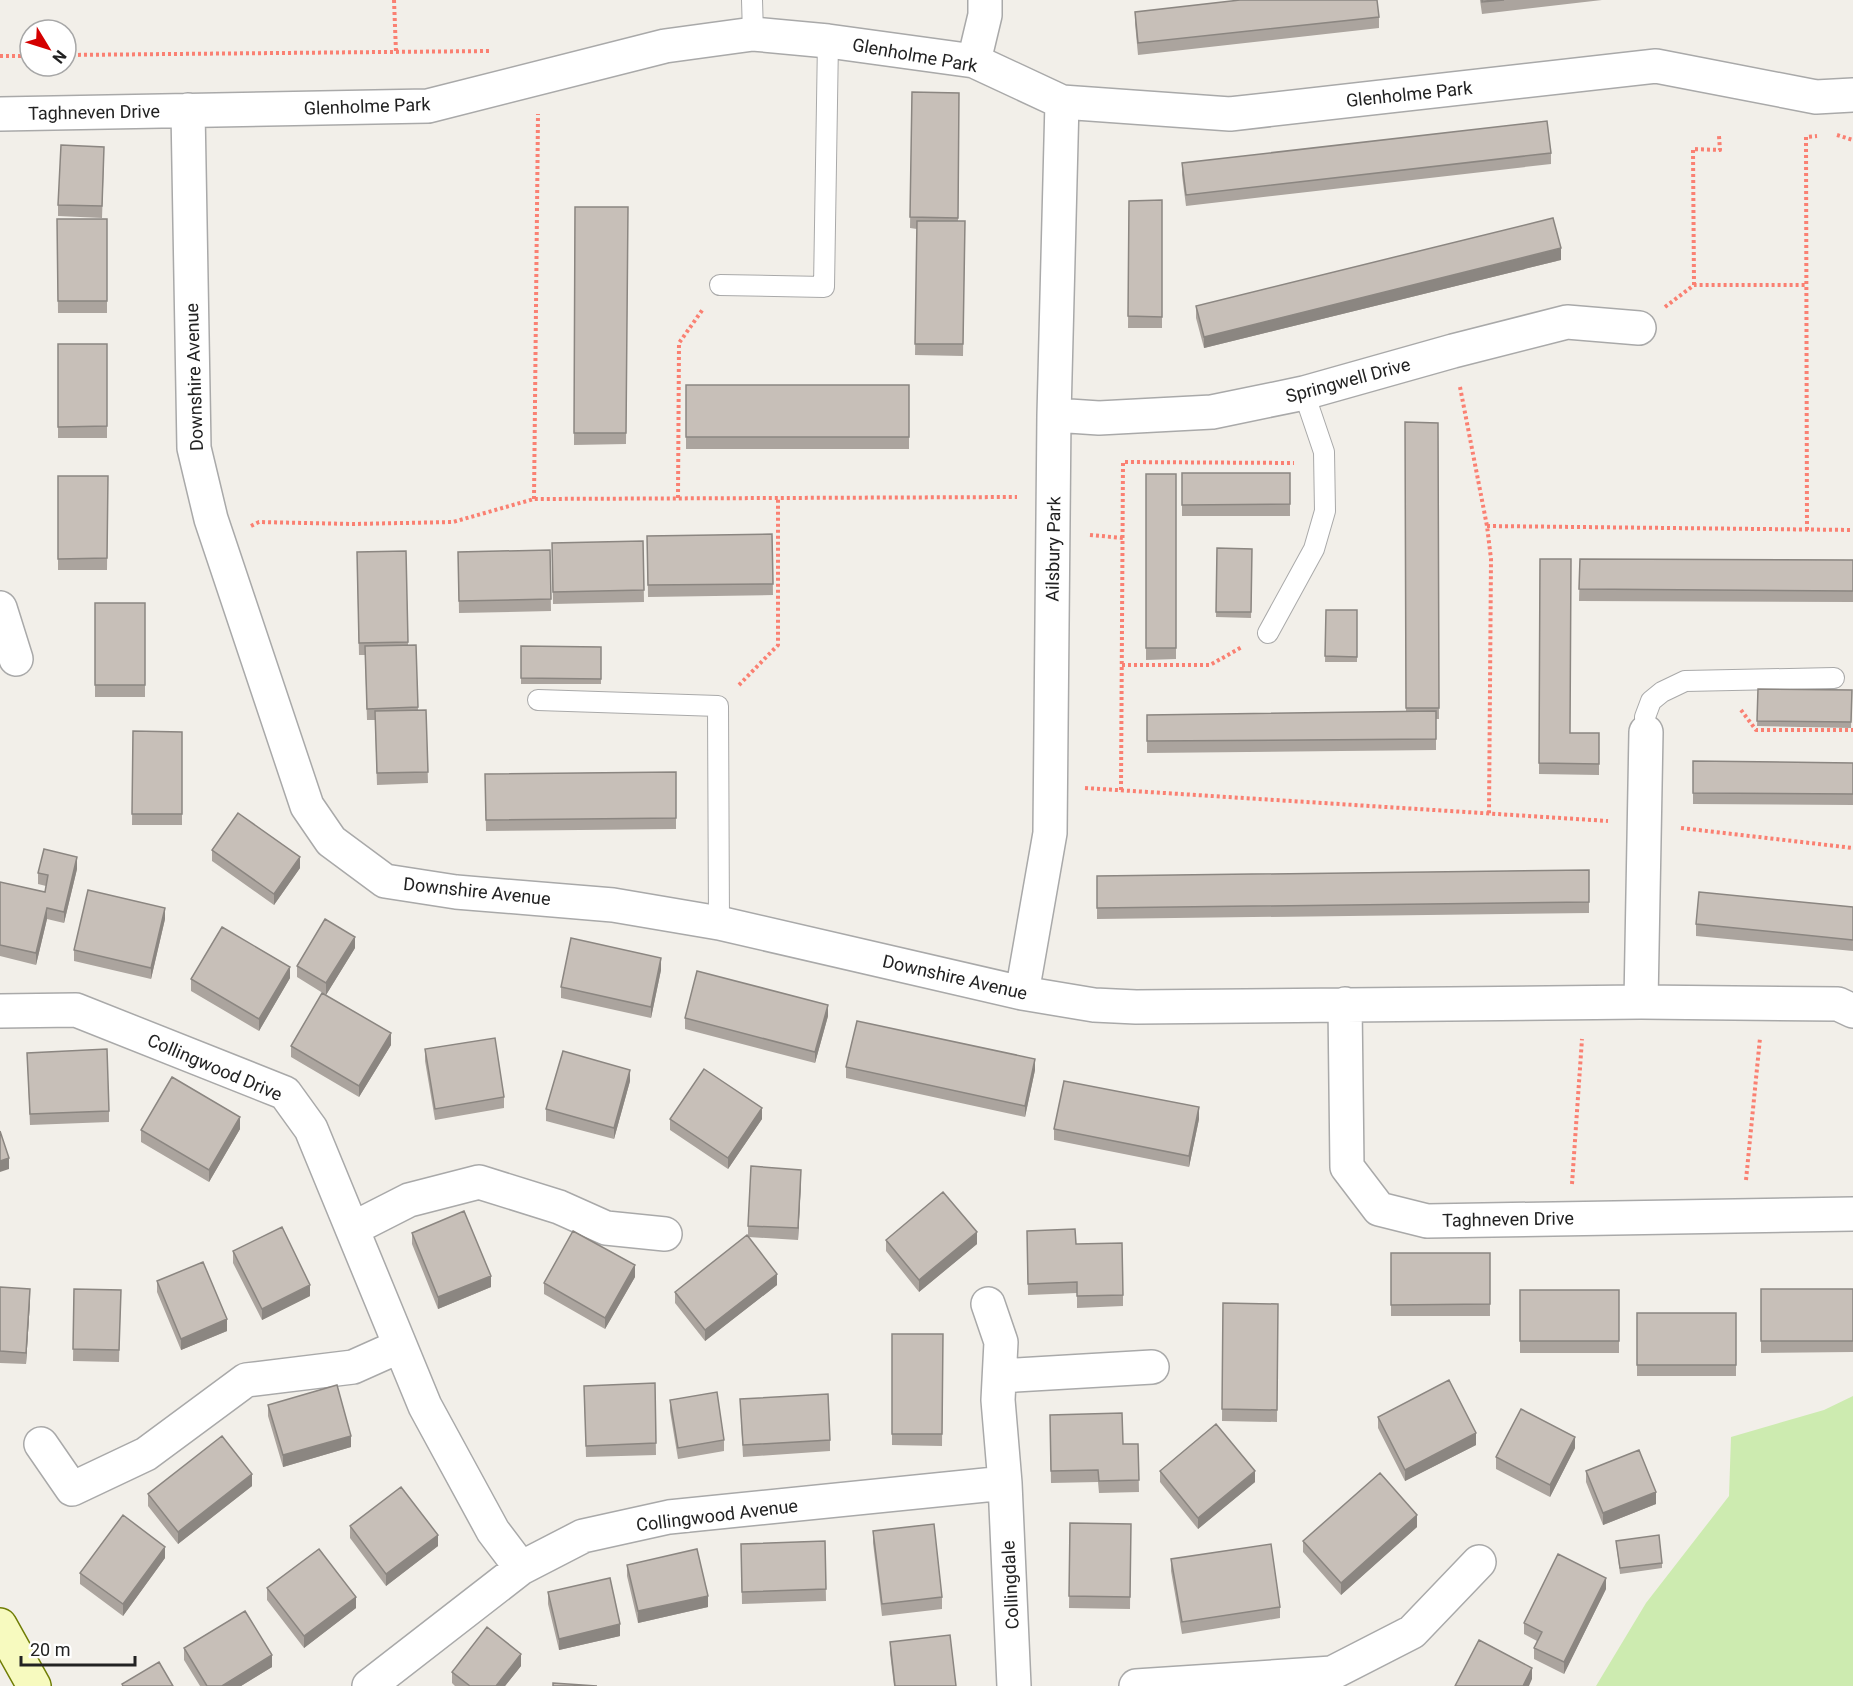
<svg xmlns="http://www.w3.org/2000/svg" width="1853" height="1686" font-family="Roboto,sans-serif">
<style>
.grass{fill:#cdebb0}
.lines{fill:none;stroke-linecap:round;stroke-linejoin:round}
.lane-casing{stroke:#a9a9a9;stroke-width:22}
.street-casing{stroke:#a9a9a9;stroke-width:36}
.secondary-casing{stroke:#707d05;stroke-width:36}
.path{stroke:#fa8072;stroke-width:4;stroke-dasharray:3 3;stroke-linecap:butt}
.lane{stroke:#fff;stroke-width:20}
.street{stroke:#fff;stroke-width:33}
.secondary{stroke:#f7fabf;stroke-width:33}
.wall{fill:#aba49e}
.shaded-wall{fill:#8b8681}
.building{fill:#c7bfb8;stroke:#8b8681;stroke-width:1.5}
.labels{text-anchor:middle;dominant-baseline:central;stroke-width:6;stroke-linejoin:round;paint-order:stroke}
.street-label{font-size:18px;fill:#222;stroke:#fff}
</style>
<rect width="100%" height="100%" fill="#f2efe9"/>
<path class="grass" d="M 1853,1396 L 1853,1686 L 1596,1686 L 1646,1603 L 1729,1496 L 1731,1437 L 1824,1410 Z"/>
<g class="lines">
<defs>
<path id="lane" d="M 752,0 L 753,34
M 720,285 L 824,287 L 828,41
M 1268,633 L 1314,549 L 1325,511 L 1324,452 L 1304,393
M 538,700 L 718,706 L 719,923
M 1646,732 L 1645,717 L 1651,701 L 1662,692 L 1685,681 L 1834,678"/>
<path id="street" d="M 974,61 L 985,15 L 985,0
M 188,110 L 194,448 L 211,519 L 307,806 L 331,841 L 385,881 L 456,892 L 613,905 L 719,923 L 1022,993 L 1094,1005 L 1136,1007 L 1641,1002 L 1838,1004 L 1853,1011
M 0,114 L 428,106 L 665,46 L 753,34 L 828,41 L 974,61 L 1062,102 L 1230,114 L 1656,66 L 1816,97 L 1853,95
M 1054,415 L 1099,418 L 1212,412 L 1304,393 L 1453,351 L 1567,322 L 1639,328
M 0,608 L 16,659
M 1022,993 L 1050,833 L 1054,415 L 1062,102
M 1641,1002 L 1646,732
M 1345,1004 L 1347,1167 L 1379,1209 L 1427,1221 L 1853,1214
M 0,1011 L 76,1010 L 285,1093 L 311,1129 L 425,1406 L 493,1531 L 521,1568
M 354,1228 L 409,1200 L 479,1182 L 559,1207 L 606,1228 L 665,1234
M 988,1304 L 1001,1342 L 998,1400 L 1005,1483 L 1014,1686
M 1000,1376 L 1152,1367
M 41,1444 L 72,1489 L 146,1454 L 246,1380 L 353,1367 L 400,1346
M 369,1686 L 521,1568 L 583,1536 L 669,1517 L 1005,1483
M 1136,1686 L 1332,1673 L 1412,1632 L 1479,1562"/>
<path id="secondary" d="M 0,1625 L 34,1686"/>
</defs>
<use href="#lane" class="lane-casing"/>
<use href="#street" class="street-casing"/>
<use href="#secondary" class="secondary-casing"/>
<path class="path" d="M 394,0 L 396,52
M 66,55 L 491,51
M 0,56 L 30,56
M 1837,135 L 1853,140
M 1694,285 L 1693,149 L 1720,150 L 1719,136
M 1665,307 L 1694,285 L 1806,285
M 1460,387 L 1487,526 L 1491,559 L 1489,814
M 678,498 L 679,343 L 703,309
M 534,499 L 538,114
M 251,526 L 259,522 L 353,524 L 453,522 L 534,499 L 1017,497
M 1487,526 L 1853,530
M 1807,530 L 1806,137 L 1817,136
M 1090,535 L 1123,538
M 1122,665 L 1210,665 L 1242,647
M 739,685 L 778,645 L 778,498
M 1741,710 L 1756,730 L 1853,730
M 1085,788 L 1608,821
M 1121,790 L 1123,462 L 1294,463
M 1681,828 L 1853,848
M 1746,1180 L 1760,1038
M 1572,1184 L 1582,1039"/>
<use href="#lane" class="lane"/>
<use href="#street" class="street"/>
<use href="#secondary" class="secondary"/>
</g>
<path class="wall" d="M 1480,0 L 1602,0 L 1482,14 Z
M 1135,12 L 1379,17 L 1379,28 L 1138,55 L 1135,23 Z
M 912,92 L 959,93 L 958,221 L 965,221 L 963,356 L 915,355 L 917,229 L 910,228 Z
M 1551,153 L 1551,164 L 1186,206 L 1182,175 L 1182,163 Z
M 104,159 L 102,218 L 58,216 L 58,205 Z
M 1162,200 L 1162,328 L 1128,328 L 1129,201 Z
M 575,207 L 628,207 L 626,444 L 574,445 Z
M 57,219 L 107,219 L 107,313 L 58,313 Z
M 1561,260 L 1204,348 L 1196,318 L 1196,306 Z
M 58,344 L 107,344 L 107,438 L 58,438 Z
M 686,385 L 909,385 L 909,449 L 686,449 Z
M 1405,422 L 1438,423 L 1439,719 L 1436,719 L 1436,750 L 1147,753 L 1147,715 L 1406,712 Z
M 1182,473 L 1290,473 L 1290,516 L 1182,516 Z
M 1146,474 L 1176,474 L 1176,659 L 1146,660 Z
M 58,476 L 108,476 L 107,570 L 58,570 Z
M 772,534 L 773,595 L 648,597 L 647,536 Z
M 643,541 L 644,602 L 553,604 L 552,543 Z
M 1217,548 L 1252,549 L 1251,618 L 1216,617 Z
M 550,550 L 551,611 L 459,613 L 458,552 Z
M 406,551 L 408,645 L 416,645 L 418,710 L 426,710 L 428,783 L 377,785 L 375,720 L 367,720 L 365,655 L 359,655 L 357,563 Z
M 1540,559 L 1570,733 L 1599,733 L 1599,775 L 1539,774 Z
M 1580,559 L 1853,560 L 1853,602 L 1579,601 Z
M 95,603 L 145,603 L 145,697 L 95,697 Z
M 1326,610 L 1357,610 L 1357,662 L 1325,662 Z
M 521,646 L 601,647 L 601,684 L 521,684 Z
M 1758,689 L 1852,690 L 1851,728 L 1757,726 Z
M 133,731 L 182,732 L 182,825 L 132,825 Z
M 1693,761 L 1853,763 L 1853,805 L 1693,804 Z
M 676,772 L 676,829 L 486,831 L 485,774 Z
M 212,850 L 300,868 L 274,905 L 212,861 Z
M 77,869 L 64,923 L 47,919 L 36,965 L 0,956 L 0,882 L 45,892 L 46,886 L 38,884 L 38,873 Z
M 1589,870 L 1589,913 L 1097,919 L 1097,876 Z
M 1853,907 L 1853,951 L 1696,936 L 1696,924 Z
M 165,919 L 151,979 L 74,961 L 74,950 Z
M 355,948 L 326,995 L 297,977 L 297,966 Z
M 661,970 L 651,1018 L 561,998 L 561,987 Z
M 290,978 L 259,1031 L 191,991 L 191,979 Z
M 828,1016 L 815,1063 L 685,1029 L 685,1018 Z
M 391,1045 L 359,1097 L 291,1057 L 291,1046 Z
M 425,1049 L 504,1097 L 504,1108 L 435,1120 L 425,1061 Z
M 27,1053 L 109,1111 L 109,1122 L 30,1125 Z
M 846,1067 L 1035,1070 L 1025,1117 L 846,1078 Z
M 630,1081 L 614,1139 L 546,1121 L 546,1109 Z
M 670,1119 L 762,1119 L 728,1169 L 670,1130 Z
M 1199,1119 L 1189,1167 L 1054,1140 L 1054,1129 Z
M 240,1129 L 209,1182 L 141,1142 L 141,1130 Z
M 801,1181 L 798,1240 L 748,1237 L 777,1285 L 705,1341 L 675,1303 L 675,1292 L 748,1237 L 748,1226 Z
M 1027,1231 L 1076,1244 L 1123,1295 L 1123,1306 L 1077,1308 L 1077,1293 L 1028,1295 Z
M 412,1233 L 491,1287 L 438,1309 L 412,1244 Z
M 886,1240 L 977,1244 L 919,1292 L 886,1251 Z
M 233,1251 L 310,1296 L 262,1320 L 233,1263 Z
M 1391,1253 L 1490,1253 L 1490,1316 L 1391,1316 Z
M 635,1277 L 605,1329 L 544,1294 L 544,1283 Z
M 157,1281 L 227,1331 L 181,1350 L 157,1292 Z
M 0,1287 L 30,1301 L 26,1364 L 0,1363 Z
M 74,1289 L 121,1290 L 119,1362 L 73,1361 Z
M 1761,1289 L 1853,1289 L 1853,1352 L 1761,1353 Z
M 1520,1290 L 1619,1290 L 1619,1353 L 1520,1353 Z
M 1223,1303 L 1278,1304 L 1277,1422 L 1222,1421 Z
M 1637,1313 L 1736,1313 L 1736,1376 L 1637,1376 Z
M 892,1334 L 943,1334 L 942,1446 L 892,1445 Z
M 655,1383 L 656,1455 L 586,1457 L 584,1386 Z
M 740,1399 L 830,1440 L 830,1451 L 743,1457 Z
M 670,1400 L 724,1440 L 724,1451 L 678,1459 L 670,1411 Z
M 268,1405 L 351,1447 L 283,1467 L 268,1416 Z
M 1050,1415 L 1123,1444 L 1138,1444 L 1139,1492 L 1099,1493 L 1098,1482 L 1051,1483 Z
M 1378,1417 L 1476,1445 L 1405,1481 L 1378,1428 Z
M 1575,1448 L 1550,1497 L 1496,1469 L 1496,1457 Z
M 1160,1471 L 1255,1482 L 1198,1529 L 1160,1482 Z
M 1586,1471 L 1656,1504 L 1603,1525 L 1586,1482 Z
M 252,1486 L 178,1544 L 148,1506 L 148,1494 Z
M 1070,1523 L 1131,1524 L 1130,1609 L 1069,1608 Z
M 350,1526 L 438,1546 L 386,1586 L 350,1538 Z
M 1417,1527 L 1341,1595 L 1303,1552 L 1303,1541 Z
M 873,1531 L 942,1597 L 942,1609 L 882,1616 L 873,1543 Z
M 825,1541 L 826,1601 L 742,1604 L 741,1544 Z
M 1616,1541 L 1662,1563 L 1662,1568 L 1620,1574 Z
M 165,1558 L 123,1616 L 80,1584 L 80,1573 Z
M 1171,1559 L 1280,1607 L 1280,1618 L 1182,1634 L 1171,1571 Z
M 627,1565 L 708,1607 L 638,1623 L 627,1576 Z
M 267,1588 L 356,1608 L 304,1648 L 267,1600 Z
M 1606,1589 L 1564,1674 L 1534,1659 L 1534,1648 L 1537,1641 L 1524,1634 L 1524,1623 Z
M 548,1592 L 620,1636 L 559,1650 L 548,1604 Z
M 890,1642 L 956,1686 L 894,1686 L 890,1653 Z
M 184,1648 L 272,1667 L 241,1686 L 200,1686 L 184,1660 Z
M 521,1666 L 505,1686 L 455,1686 L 452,1683 L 452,1672 Z"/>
<path class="shaded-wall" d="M 1561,248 L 1561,260 L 1204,348 L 1204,337 Z
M 77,857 L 77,869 L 64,923 L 64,912 Z
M 300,857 L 300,868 L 274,905 L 274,894 Z
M 47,908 L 47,919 L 36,965 L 36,953 Z
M 165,908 L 165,919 L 151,979 L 151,968 Z
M 355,937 L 355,948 L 326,995 L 326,983 Z
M 661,958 L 661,970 L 651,1018 L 651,1007 Z
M 290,967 L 290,978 L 259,1031 L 259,1019 Z
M 828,1005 L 828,1016 L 815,1063 L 815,1052 Z
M 391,1033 L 391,1045 L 359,1097 L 359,1086 Z
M 1035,1059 L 1035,1070 L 1025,1117 L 1025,1106 Z
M 630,1070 L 630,1081 L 614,1139 L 614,1128 Z
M 1199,1107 L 1199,1119 L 1189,1167 L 1189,1156 Z
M 762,1108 L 762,1119 L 728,1169 L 728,1158 Z
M 240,1117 L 240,1129 L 209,1182 L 209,1170 Z
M 9,1158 L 9,1169 L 0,1172 L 0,1161 Z
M 801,1170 L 801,1181 L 798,1240 L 798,1228 Z
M 977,1232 L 977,1244 L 919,1292 L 919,1280 Z
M 635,1265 L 635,1277 L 605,1329 L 605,1318 Z
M 777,1274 L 777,1285 L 705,1341 L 705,1330 Z
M 491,1276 L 491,1287 L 438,1309 L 438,1297 Z
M 310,1285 L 310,1296 L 262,1320 L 262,1309 Z
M 30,1289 L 30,1301 L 26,1364 L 26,1353 Z
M 227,1319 L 227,1331 L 181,1350 L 181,1339 Z
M 1476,1433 L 1476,1445 L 1405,1481 L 1405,1470 Z
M 351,1436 L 351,1447 L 283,1467 L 283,1455 Z
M 1575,1437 L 1575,1448 L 1550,1497 L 1550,1485 Z
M 1255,1471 L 1255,1482 L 1198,1529 L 1198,1518 Z
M 252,1474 L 252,1486 L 178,1544 L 178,1532 Z
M 1656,1492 L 1656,1504 L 1603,1525 L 1603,1513 Z
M 1417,1515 L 1417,1527 L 1341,1595 L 1341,1583 Z
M 438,1535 L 438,1546 L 386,1586 L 386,1574 Z
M 165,1547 L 165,1558 L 123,1616 L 123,1604 Z
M 1606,1578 L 1606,1589 L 1564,1674 L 1564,1662 Z
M 708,1596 L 708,1607 L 638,1623 L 638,1611 Z
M 356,1597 L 356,1608 L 304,1648 L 304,1636 Z
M 620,1624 L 620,1636 L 559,1650 L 559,1639 Z
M 521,1654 L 521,1666 L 505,1686 L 496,1686 Z
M 272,1655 L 272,1667 L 241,1686 L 222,1686 Z
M 1532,1668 L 1532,1679 L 1529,1686 L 1523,1686 Z"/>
<path class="building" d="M 1240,0 L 1377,0 L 1379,17 L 1138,43 L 1135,12 Z
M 1482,0 L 1504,0 L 1482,2 Z
M 912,92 L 959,93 L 958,218 L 910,217 Z
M 1547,121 L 1551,153 L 1186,195 L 1182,163 Z
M 61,145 L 104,147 L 102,206 L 58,205 Z
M 1162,200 L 1162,317 L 1128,316 L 1129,201 Z
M 575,207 L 628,207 L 626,433 L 574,433 Z
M 1553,218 L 1561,248 L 1204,337 L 1196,306 Z
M 57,219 L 107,219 L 107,301 L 58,301 Z
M 917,221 L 965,221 L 963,344 L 915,344 Z
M 58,344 L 107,344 L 107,426 L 58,427 Z
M 686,385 L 909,385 L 909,437 L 686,437 Z
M 1405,422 L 1438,423 L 1439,708 L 1406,708 Z
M 1182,473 L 1290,473 L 1290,504 L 1182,505 Z
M 1146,474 L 1176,474 L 1176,648 L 1146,648 Z
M 58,476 L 108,476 L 107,558 L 58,559 Z
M 772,534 L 773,584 L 648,585 L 647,536 Z
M 643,541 L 644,590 L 553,592 L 552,543 Z
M 1217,548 L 1252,549 L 1251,612 L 1216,612 Z
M 550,550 L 551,599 L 459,601 L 458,552 Z
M 406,551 L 408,642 L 359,643 L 357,552 Z
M 1540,559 L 1571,559 L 1570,733 L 1599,733 L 1599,764 L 1539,763 Z
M 1580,559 L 1853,560 L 1853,591 L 1579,589 Z
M 95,603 L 145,603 L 145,685 L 95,685 Z
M 1326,610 L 1357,610 L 1357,657 L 1325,656 Z
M 416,645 L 418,707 L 367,709 L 365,646 Z
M 521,646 L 601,647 L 601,679 L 521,678 Z
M 1758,689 L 1852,690 L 1851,722 L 1757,721 Z
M 426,710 L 428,772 L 377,773 L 375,711 Z
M 1436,711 L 1436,739 L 1147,741 L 1147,715 Z
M 133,731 L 182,732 L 182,814 L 132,814 Z
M 1693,761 L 1853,763 L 1853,794 L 1693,793 Z
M 676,772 L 676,818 L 486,820 L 485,774 Z
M 238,813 L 300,857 L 274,894 L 212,850 Z
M 44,849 L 77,857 L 64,912 L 47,908 L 36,953 L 0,945 L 0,882 L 45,892 L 48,875 L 38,873 Z
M 1589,870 L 1589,902 L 1097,908 L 1097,876 Z
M 88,890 L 165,908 L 151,968 L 74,950 Z
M 1699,892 L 1853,907 L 1853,940 L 1696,924 Z
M 325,919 L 355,937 L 326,983 L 297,966 Z
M 222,927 L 290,967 L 259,1019 L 191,979 Z
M 571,938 L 661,958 L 651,1007 L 561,987 Z
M 697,971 L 828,1005 L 815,1052 L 685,1018 Z
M 322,993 L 391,1033 L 359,1086 L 291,1046 Z
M 857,1021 L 1035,1059 L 1025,1106 L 846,1067 Z
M 495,1038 L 504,1097 L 435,1109 L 425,1049 Z
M 107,1049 L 109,1111 L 30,1114 L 27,1053 Z
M 563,1051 L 630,1070 L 614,1128 L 546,1109 Z
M 704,1069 L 762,1108 L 728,1158 L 670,1119 Z
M 172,1077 L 240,1117 L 209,1170 L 141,1130 Z
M 1064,1081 L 1199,1107 L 1189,1156 L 1054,1129 Z
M 0,1131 L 9,1158 L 0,1161 Z
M 751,1166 L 801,1170 L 798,1228 L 748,1226 Z
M 943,1192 L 977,1232 L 919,1280 L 886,1240 Z
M 464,1211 L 491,1276 L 438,1297 L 412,1233 Z
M 282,1227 L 310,1285 L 262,1309 L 233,1251 Z
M 1075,1229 L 1076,1244 L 1122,1243 L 1123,1295 L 1077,1296 L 1077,1282 L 1028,1284 L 1027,1231 Z
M 573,1231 L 635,1265 L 605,1318 L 544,1283 Z
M 747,1235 L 777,1274 L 705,1330 L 675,1292 Z
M 1391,1253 L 1490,1253 L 1490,1304 L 1391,1305 Z
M 203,1262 L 227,1319 L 181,1339 L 157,1281 Z
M 0,1287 L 30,1289 L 26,1353 L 0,1351 Z
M 74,1289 L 121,1290 L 119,1350 L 73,1349 Z
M 1761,1289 L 1853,1289 L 1853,1341 L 1761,1341 Z
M 1520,1290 L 1619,1290 L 1619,1341 L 1520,1341 Z
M 1223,1303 L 1278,1304 L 1277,1410 L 1222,1409 Z
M 1637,1313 L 1736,1313 L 1736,1365 L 1637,1365 Z
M 892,1334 L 943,1334 L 942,1434 L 892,1434 Z
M 1449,1380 L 1476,1433 L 1405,1470 L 1378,1417 Z
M 655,1383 L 656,1443 L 586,1446 L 584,1386 Z
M 337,1385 L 351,1436 L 283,1455 L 268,1405 Z
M 717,1392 L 724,1440 L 678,1448 L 670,1400 Z
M 828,1394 L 830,1440 L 743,1445 L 740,1399 Z
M 1521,1409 L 1575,1437 L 1550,1485 L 1496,1457 Z
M 1122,1413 L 1123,1444 L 1138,1444 L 1139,1480 L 1099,1481 L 1098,1470 L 1051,1471 L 1050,1415 Z
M 1216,1424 L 1255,1471 L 1198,1518 L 1160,1471 Z
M 222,1436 L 252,1474 L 178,1532 L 148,1494 Z
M 1639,1450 L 1656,1492 L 1603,1513 L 1586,1471 Z
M 1380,1473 L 1417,1515 L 1341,1583 L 1303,1541 Z
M 401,1487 L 438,1535 L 386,1574 L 350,1526 Z
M 123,1515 L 165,1547 L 123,1604 L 80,1573 Z
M 1070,1523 L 1131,1524 L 1130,1597 L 1069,1596 Z
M 934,1524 L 942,1597 L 882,1604 L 873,1531 Z
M 1659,1535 L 1662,1563 L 1620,1568 L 1616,1541 Z
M 825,1541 L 826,1589 L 742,1592 L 741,1544 Z
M 1271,1544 L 1280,1607 L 1182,1622 L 1171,1559 Z
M 319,1549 L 356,1597 L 304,1636 L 267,1588 Z
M 697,1549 L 708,1596 L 638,1611 L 627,1565 Z
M 1558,1554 L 1606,1578 L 1564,1662 L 1534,1648 L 1542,1632 L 1524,1623 Z
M 610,1578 L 620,1624 L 559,1639 L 548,1592 Z
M 245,1611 L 272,1655 L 222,1686 L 207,1686 L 184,1648 Z
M 487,1627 L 521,1654 L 496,1686 L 470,1686 L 452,1672 Z
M 950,1635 L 956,1686 L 895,1686 L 890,1642 Z
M 1479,1640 L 1532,1668 L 1523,1686 L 1455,1686 Z
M 159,1662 L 173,1686 L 123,1686 L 122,1684 Z
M 553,1683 L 597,1686 L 553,1686 Z"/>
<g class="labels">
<g class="street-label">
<text transform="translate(915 55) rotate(10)">Glenholme Park</text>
<text transform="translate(1409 94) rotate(-6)">Glenholme Park</text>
<text transform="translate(367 106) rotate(-2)">Glenholme Park</text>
<text transform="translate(94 112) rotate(-1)">Taghneven Drive</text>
<text transform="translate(194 377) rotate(-92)">Downshire Avenue</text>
<text transform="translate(1348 380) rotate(-15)">Springwell Drive</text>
<text transform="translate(1053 549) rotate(-89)">Ailsbury Park</text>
<text transform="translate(477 891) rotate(6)">Downshire Avenue</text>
<text transform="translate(955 977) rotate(13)">Downshire Avenue</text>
<text transform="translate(215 1067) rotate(23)">Collingwood Drive</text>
<text transform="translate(1508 1219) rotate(-1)">Taghneven Drive</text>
<text transform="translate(717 1515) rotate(-7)">Collingwood Avenue</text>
<text transform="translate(1010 1585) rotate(-93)">Collingdale</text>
</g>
</g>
<g transform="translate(48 48) rotate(128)"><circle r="28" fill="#ffffff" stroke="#a7a7a7" stroke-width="1.5"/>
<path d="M0-4.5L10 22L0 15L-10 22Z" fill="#d40000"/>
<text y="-9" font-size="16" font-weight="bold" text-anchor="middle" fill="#222222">N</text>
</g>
<path d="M21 1656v9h114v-9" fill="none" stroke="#222222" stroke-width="3"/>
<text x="30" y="1656" font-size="18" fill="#222222" stroke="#ffffff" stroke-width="4.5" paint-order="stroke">20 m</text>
</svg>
